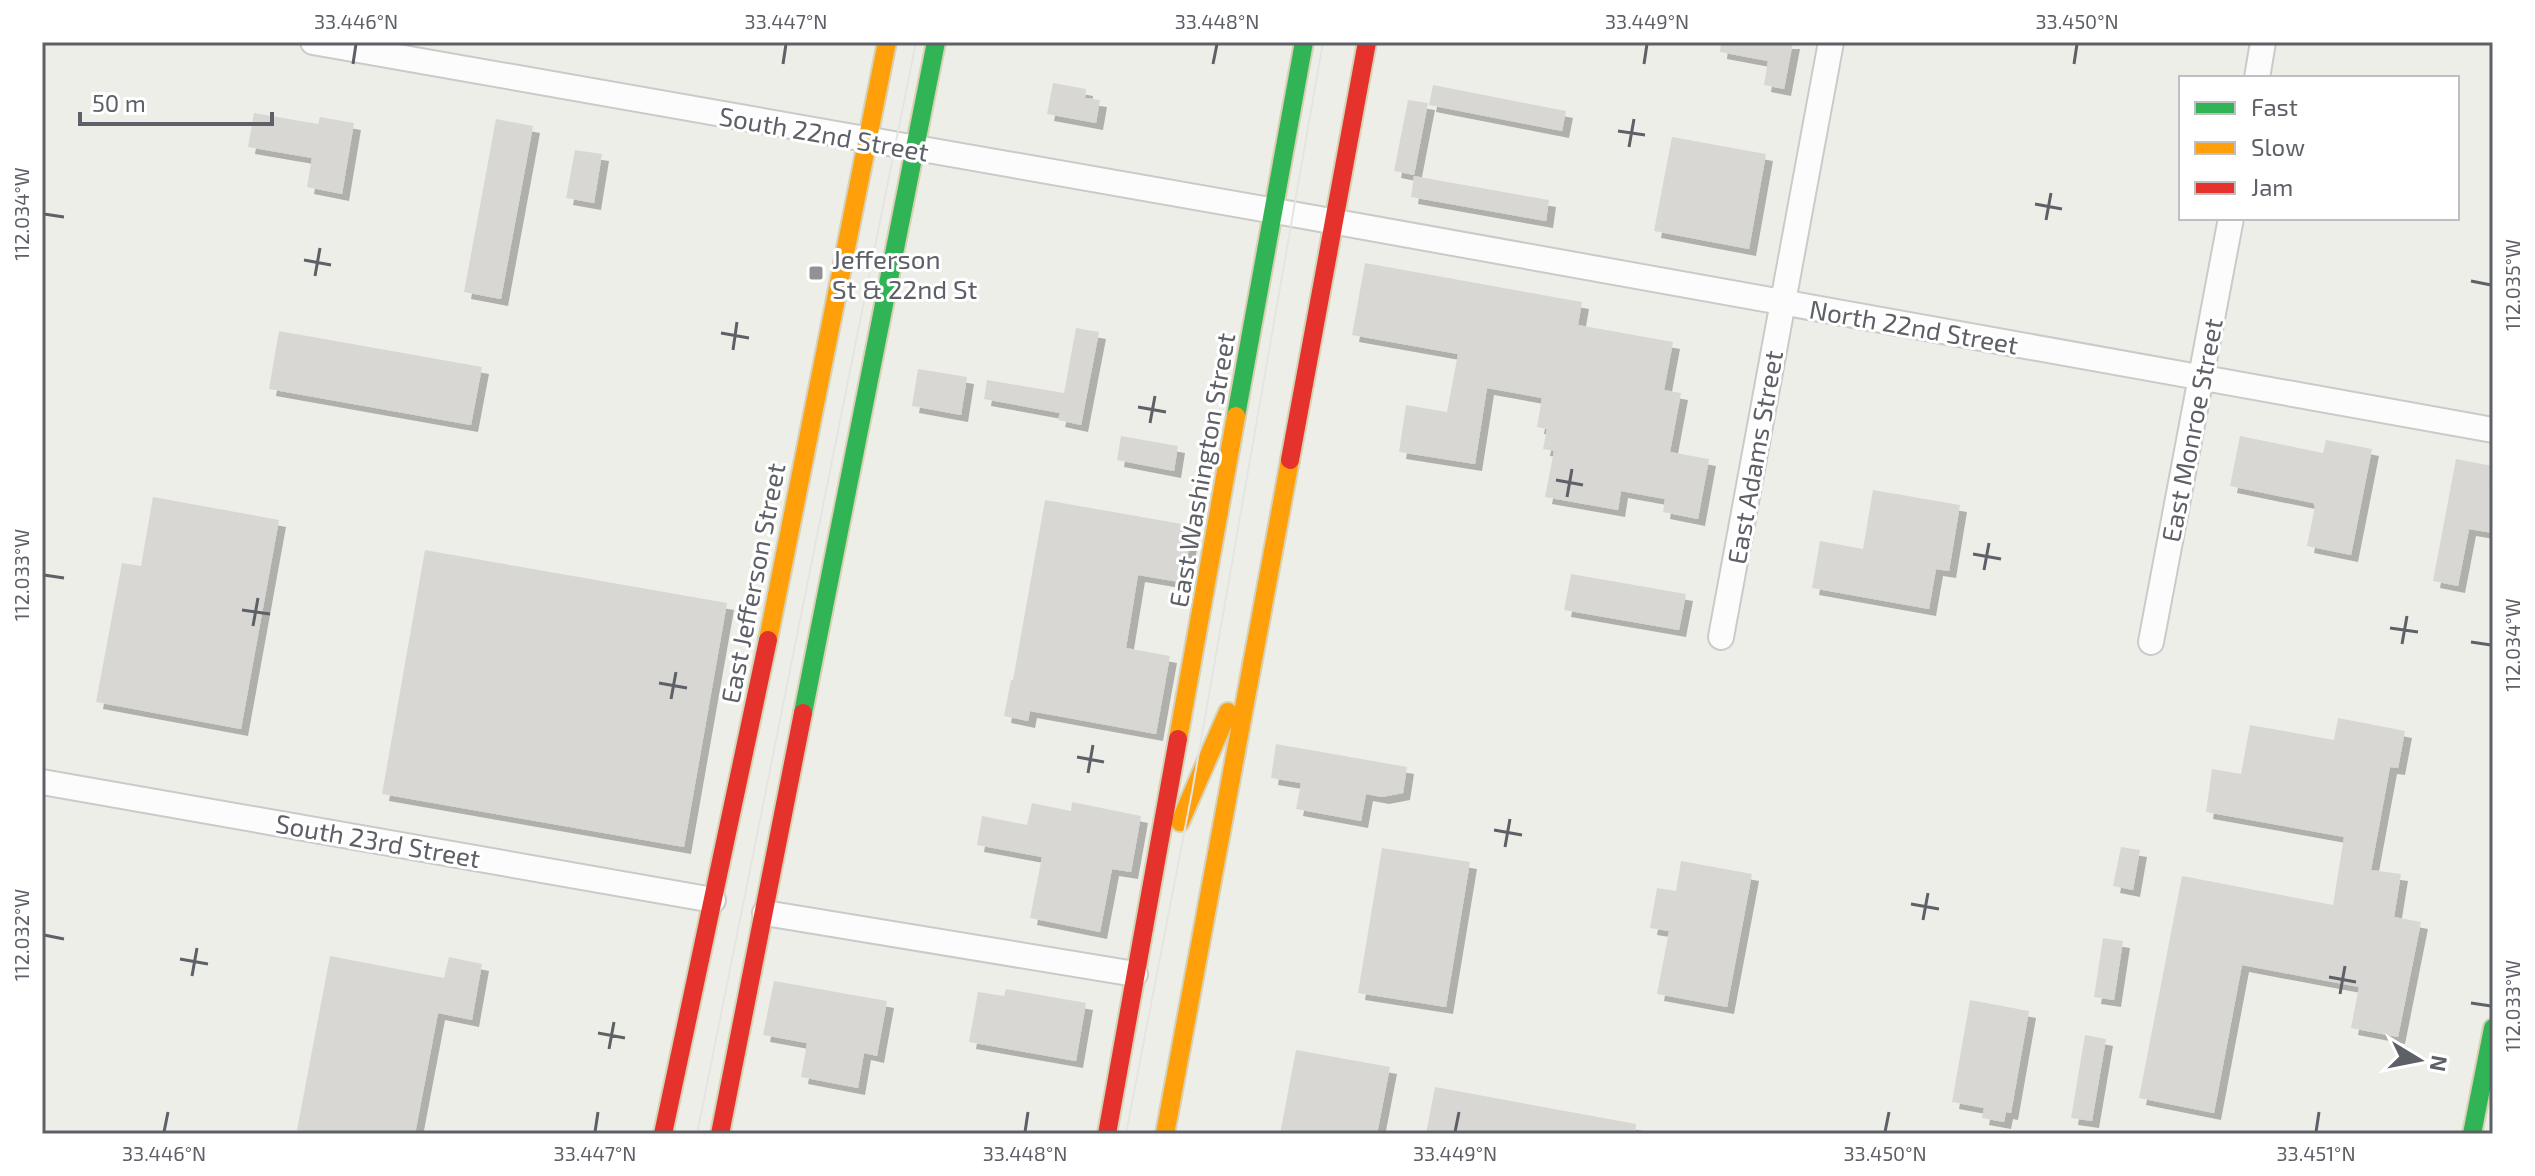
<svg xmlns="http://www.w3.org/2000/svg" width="2535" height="1176" font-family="'Exo 2',sans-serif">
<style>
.building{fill:#d8d7d3;filter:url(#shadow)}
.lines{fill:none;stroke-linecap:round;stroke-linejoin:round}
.street-casing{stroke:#cacbc9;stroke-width:28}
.fast-casing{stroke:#d7d2b5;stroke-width:22}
.slow-casing{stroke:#d7d2b5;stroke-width:22}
.jam-casing{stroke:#d7d2b5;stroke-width:22}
.street{stroke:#fcfcfc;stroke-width:24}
.fast{stroke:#30b455;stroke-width:18}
.slow{stroke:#ff9f0a;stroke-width:18}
.jam{stroke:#e5322d;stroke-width:18}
.tram{stroke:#e4e4e4;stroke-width:2}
.ticks{fill:none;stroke:#5d6067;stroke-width:3}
.poi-dot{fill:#909294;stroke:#fff;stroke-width:3}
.labels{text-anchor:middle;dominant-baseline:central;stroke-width:6;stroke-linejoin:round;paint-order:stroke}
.street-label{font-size:26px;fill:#5d6067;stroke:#fff}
.poi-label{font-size:26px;fill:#5d6067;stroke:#fff;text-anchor:start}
.neatline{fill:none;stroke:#5d6067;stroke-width:3}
.ticks-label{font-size:20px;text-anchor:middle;fill:#5d6067}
</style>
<defs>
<filter id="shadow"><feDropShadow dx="7" dy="7" stdDeviation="0" flood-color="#0004"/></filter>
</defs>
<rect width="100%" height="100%" fill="#eeeee9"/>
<path class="building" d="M 1721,42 L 1793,42 L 1784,89 L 1764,85 L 1768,61 L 1720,52 Z
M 1053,83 L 1086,89 L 1085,98 L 1100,100 L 1096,123 L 1047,114 Z
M 1433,85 L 1566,111 L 1562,131 L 1429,105 Z
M 1408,100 L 1428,103 L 1414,175 L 1394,171 Z
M 254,113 L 318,124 L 320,117 L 354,123 L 342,194 L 307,187 L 312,158 L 248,147 Z
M 496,119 L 533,126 L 501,299 L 464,292 Z
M 1672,137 L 1766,154 L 1749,249 L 1654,231 Z
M 575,150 L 602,154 L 594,203 L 566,198 Z
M 1414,176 L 1549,200 L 1546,221 L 1411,197 Z
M 1365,263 L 1582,302 L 1578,325 L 1673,342 L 1664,390 L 1681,393 L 1670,452 L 1709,459 L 1698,519 L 1663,512 L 1665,499 L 1621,491 L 1618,510 L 1545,497 L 1554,451 L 1543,449 L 1547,429 L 1537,427 L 1542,398 L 1487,388 L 1475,464 L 1399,452 L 1406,405 L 1447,412 L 1458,354 L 1352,335 Z
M 1076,328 L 1099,332 L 1081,425 L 1058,420 L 1060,413 L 984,399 L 987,380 L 1064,393 Z
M 279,331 L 482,367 L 471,425 L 269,389 Z
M 918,369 L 967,377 L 961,415 L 912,406 Z
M 1121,436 L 1178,446 L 1174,471 L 1117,460 Z
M 2240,436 L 2323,453 L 2326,440 L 2372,449 L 2351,555 L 2307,546 L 2315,506 L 2313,503 L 2230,486 Z
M 2456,459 L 2493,466 L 2489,487 L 2493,488 L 2493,533 L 2469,529 L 2458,586 L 2433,581 Z
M 1873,490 L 1960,505 L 1949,571 L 1936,569 L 1929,609 L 1812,588 L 1820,541 L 1863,549 Z
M 153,497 L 279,520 L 241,729 L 96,702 L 122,563 L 141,566 Z
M 1045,500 L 1193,526 L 1183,581 L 1179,580 L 1179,582 L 1138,575 L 1126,648 L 1170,656 L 1156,734 L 1030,711 L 1028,721 L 1004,716 L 1011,680 L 1013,680 Z
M 425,550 L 727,603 L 684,847 L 382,794 Z
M 1571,574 L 1686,594 L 1679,630 L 1564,610 Z
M 2338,718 L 2405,731 L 2398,768 L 2390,767 L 2371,870 L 2401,874 L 2394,917 L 2421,922 L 2398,1037 L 2351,1028 L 2359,987 L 2242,965 L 2214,1113 L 2139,1098 L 2182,876 L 2333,905 L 2344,837 L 2206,812 L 2212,769 L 2241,774 L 2250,725 L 2334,740 Z
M 1276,744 L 1407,767 L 1403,793 L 1382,797 L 1366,794 L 1361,821 L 1296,809 L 1301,783 L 1271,778 Z
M 1072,802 L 1141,816 L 1131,872 L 1112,869 L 1100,932 L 1030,918 L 1042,857 L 977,845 L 982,816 L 1027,825 L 1032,803 L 1071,811 Z
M 2121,847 L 2140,850 L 2133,890 L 2113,886 Z
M 1382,848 L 1470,862 L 1446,1007 L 1358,993 Z
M 1681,861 L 1752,874 L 1727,1007 L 1657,994 L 1669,931 L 1650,928 L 1657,888 L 1676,891 Z
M 2103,938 L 2123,941 L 2114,1000 L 2094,997 Z
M 330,956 L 444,978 L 449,957 L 482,964 L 472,1020 L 438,1013 L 415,1134 L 318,1134 L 297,1130 Z
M 774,981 L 887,1001 L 877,1056 L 864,1053 L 858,1088 L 801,1077 L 807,1043 L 763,1035 Z
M 1006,989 L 1086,1003 L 1076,1061 L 969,1042 L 978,992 L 1004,996 Z
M 1970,1000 L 2029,1011 L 2011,1113 L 2006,1112 L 2004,1122 L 1982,1118 L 1984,1108 L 1952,1102 Z
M 2085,1035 L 2106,1039 L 2092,1121 L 2071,1118 Z
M 1296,1050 L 1390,1067 L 1377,1134 L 1280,1134 Z
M 1435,1087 L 1636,1124 L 1635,1134 L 1426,1134 Z"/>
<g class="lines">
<defs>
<path id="street" d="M 313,42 L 1292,214 L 2493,430
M 2257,78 L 2263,42
M 1721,637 L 1831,42
M 2151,642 L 2231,218
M 42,782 L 713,900
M 765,913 L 1135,974"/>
<path id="fast" d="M 1236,416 L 1304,42
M 803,713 L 936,42
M 2472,1134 L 2493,1028"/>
<path id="slow" d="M 768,640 L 887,42
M 1178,739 L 1236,416
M 1180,822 L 1228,712
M 1165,1134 L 1290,460"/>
<path id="jam" d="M 1290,460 L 1367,42
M 663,1134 L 768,640
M 720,1134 L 803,713
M 1107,1134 L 1178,739"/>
</defs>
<use href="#street" class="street-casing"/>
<use href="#fast" class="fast-casing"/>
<use href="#slow" class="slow-casing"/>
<use href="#jam" class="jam-casing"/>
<use href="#street" class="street"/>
<use href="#fast" class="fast"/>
<use href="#slow" class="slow"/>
<use href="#jam" class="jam"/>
<path class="tram" d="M 697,1134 L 916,42
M 1126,1134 L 1192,792 L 1323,42"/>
</g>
<path class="ticks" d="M 353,64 L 356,44M 783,64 L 786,44M 1213,64 L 1217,44M 1644,64 L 1647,44M 2074,64 L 2077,44M 1618,131 L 1645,135M 1629,147 L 1634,119M 2035,204 L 2062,209M 44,214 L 64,217M 2046,220 L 2051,193M 304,260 L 331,265M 315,276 L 320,248M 2471,281 L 2491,285M 721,333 L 749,338M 733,350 L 737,322M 1138,407 L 1166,412M 1150,423 L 1155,396M 1556,480 L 1583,485M 1567,497 L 1572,469M 1973,554 L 2001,559M 1984,570 L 1989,543M 44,575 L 64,578M 242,610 L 270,614M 253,626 L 258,598M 2390,628 L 2418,632M 2471,642 L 2491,645M 2402,644 L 2407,616M 659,683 L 687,688M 671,699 L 676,672M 1077,757 L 1104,762M 1088,773 L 1093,745M 1494,830 L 1522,835M 1505,847 L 1510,819M 1911,904 L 1939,909M 1923,920 L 1928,893M 44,935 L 64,939M 180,959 L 208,964M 192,976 L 197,948M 2329,977 L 2356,982M 2340,994 L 2345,966M 2471,1003 L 2491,1006M 598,1033 L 625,1038M 609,1049 L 614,1022M 164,1132 L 168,1112M 595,1132 L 598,1112M 1025,1132 L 1028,1112M 1455,1132 L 1459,1112M 1885,1132 L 1889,1112M 2316,1132 L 2319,1112"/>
<rect class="poi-dot" x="808" y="265" width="16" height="16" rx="4"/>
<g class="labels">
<g class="street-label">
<text transform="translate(824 133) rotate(10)">South 22nd Street</text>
<text transform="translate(1914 326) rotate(10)">North 22nd Street</text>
<text transform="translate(2191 430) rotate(-79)">East Monroe Street</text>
<text transform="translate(1754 457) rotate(-80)">East Adams Street</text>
<text transform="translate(1201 470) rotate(-80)">East Washington Street</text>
<text transform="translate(752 583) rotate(-79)">East Jefferson Street</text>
<text transform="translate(378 840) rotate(10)">South 23rd Street</text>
</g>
<g class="poi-label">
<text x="832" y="258">Jefferson<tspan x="832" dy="30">St &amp; 22nd St</tspan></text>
</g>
</g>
<rect width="2535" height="1176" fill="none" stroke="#ffffff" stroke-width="88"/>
<rect x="2179" y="76" width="280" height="144" fill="#ffffff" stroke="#bebfc2" stroke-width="2"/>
<rect x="2195" y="102" width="40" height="12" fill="#30b455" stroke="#bebfc2" stroke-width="2"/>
<text x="2251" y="116" font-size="24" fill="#5d6067">Fast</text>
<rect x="2195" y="142" width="40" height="12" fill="#ff9f0a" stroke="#bebfc2" stroke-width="2"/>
<text x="2251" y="156" font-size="24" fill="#5d6067">Slow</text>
<rect x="2195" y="182" width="40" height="12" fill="#e5322d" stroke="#bebfc2" stroke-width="2"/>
<text x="2251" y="196" font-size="24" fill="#5d6067">Jam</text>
<g transform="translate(2419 1060) rotate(100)" stroke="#ffffff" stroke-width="6" paint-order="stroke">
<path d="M0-6L14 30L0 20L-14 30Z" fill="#5d6067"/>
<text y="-12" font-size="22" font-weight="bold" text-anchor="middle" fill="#5d6067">N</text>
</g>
<path d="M80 112v12h192v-12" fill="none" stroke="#5d6067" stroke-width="4"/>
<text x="92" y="112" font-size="24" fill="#5d6067" stroke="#ffffff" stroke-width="6" paint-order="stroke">50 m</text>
<rect x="44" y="44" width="2447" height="1088" class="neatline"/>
<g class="ticks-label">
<text x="356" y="29">33.446°N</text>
<text x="786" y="29">33.447°N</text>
<text x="1217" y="29">33.448°N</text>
<text x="1647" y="29">33.449°N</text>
<text x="2077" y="29">33.450°N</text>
<text transform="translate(22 214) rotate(-90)" y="7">112.034°W</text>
<text transform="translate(2513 285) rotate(-90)" y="7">112.035°W</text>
<text transform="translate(22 575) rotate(-90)" y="7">112.033°W</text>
<text transform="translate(2513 645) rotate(-90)" y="7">112.034°W</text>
<text transform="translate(22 935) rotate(-90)" y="7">112.032°W</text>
<text transform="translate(2513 1006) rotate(-90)" y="7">112.033°W</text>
<text x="164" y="1161">33.446°N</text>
<text x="595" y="1161">33.447°N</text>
<text x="1025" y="1161">33.448°N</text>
<text x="1455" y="1161">33.449°N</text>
<text x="1885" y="1161">33.450°N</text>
<text x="2316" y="1161">33.451°N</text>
</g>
</svg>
